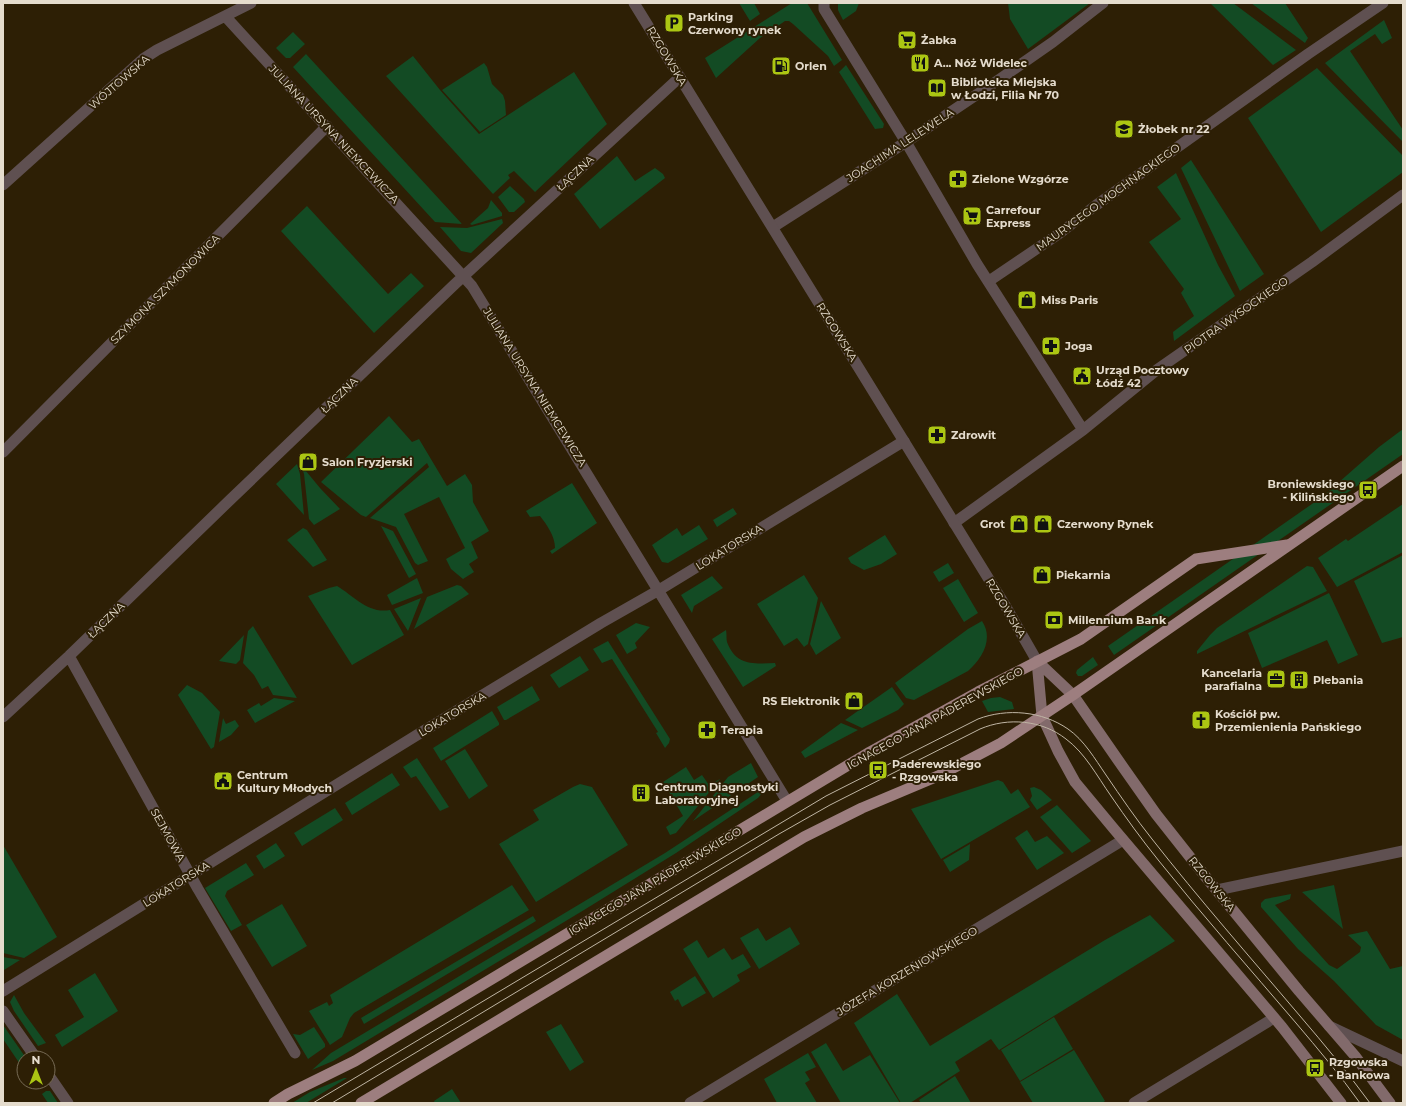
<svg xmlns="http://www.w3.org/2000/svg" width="1406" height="1106" font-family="Montserrat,sans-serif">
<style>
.green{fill:#134b24}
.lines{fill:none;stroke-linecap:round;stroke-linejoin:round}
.minor{stroke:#5f5051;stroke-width:11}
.tertiary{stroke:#5f5051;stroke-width:11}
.secondary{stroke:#826a6b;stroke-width:11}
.primary{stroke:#9d7e7f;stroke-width:11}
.tram{stroke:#bfb5a4;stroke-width:1}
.labels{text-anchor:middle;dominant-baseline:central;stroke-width:4;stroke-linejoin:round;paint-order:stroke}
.poi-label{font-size:11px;font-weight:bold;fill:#e5dccd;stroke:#2d1f05;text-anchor:start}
.street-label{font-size:11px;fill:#e5dccd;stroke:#2d1f05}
</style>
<rect width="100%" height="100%" fill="#2d1f05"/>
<path class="green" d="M 739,3 L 754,3 L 760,14 L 750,21 Z
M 792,3 L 807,3 L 842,60 L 834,66 L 828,56 L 793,24 L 789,21 L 785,21 L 760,38 L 716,78 L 705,58 Z
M 838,3 L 859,3 L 856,11 L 843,20 L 838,10 Z
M 1008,3 L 1090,3 L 1028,49 L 1010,19 Z
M 1210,3 L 1233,3 L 1296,50 L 1273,65 Z
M 1251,3 L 1285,3 L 1308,38 L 1305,43 Z
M 1384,20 L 1392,38 L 1382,44 L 1375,34 L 1350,51 L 1403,130 L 1403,142 L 1325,63 Z
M 293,32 L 305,44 L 290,58 L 286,58 L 276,48 Z
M 306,54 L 462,224 L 435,222 L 293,67 Z
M 413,56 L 440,90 L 479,134 L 574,72 L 607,124 L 535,192 L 514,171 L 508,175 L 510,178 L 493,194 L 386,76 Z
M 484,63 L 487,67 L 492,84 L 503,95 L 505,101 L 506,115 L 480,132 L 442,90 Z
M 846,65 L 884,124 L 883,128 L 875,129 L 839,72 Z
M 1317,68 L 1403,156 L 1403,172 L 1321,232 L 1248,118 Z
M 617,156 L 635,181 L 655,168 L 663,174 L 665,178 L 600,229 L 574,194 Z
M 1191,160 L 1264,274 L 1240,291 L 1181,168 Z
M 1176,173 L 1218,265 L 1235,296 L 1174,341 L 1173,332 L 1194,316 L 1181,293 L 1184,289 L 1149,242 L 1181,219 L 1157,187 Z
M 510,186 L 524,199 L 525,202 L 514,212 L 509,212 L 498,197 Z
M 491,200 L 502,213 L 502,216 L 472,225 L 470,224 L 488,208 Z
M 307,206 L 388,294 L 411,273 L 424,286 L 374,333 L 281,231 Z
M 502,219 L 503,223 L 471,253 L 461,251 L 440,227 L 467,228 Z
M 389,416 L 412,442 L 419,439 L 447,486 L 465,474 L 472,485 L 473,502 L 489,531 L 471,542 L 478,558 L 469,564 L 474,572 L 463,579 L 451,569 L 446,559 L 465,548 L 439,497 L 404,514 L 428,561 L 418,565 L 415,563 L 396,527 L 370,518 L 429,467 L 427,463 L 366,517 L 361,515 L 321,482 Z
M 1403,429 L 1403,454 L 1114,655 L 1108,646 L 1322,497 L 1379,447 Z
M 297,464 L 300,474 L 304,515 L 276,484 Z
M 301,465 L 320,488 L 340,509 L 314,525 L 309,519 L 304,474 Z
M 572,483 L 597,523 L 552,554 L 550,551 L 555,548 C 555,536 547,525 540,516 L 530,517 L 526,511 Z
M 1403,504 L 1403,552 L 1337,587 L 1318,558 L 1346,539 L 1348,541 Z
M 733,508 L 737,514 L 717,527 L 713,520 Z
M 699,525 L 708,539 L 668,563 L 662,562 L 652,545 L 677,528 L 682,536 Z
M 381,526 L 393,531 L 416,574 L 409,578 Z
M 303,528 L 307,530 L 327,560 L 313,567 L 287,540 Z
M 885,535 L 897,554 L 881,564 L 864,570 L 851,563 L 848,558 Z
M 1403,555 L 1403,637 L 1382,643 L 1354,581 Z
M 948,563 L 954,573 L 939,582 L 933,572 Z
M 1307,566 L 1313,567 L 1327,591 L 1197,654 L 1197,651 L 1210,635 L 1217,628 Z
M 804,575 L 818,598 L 808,644 L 804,647 L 797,638 L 784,646 L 757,604 Z
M 712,576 L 723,588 L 694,606 L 692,613 L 681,595 Z
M 417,578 L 423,593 L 392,605 L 387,595 Z
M 958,579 L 978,613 L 964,622 L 943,588 Z
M 457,585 L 461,586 L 469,594 L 414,629 L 427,597 Z
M 337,586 C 354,596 368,614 390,610 L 404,635 L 352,665 L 308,596 L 329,588 Z
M 1329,593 L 1358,655 L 1338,664 L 1327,640 L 1262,668 L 1248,633 Z
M 421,598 L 408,631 L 394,609 Z
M 821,601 L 841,638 L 816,655 L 810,644 Z
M 982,621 C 994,639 982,659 968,671 L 914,700 L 906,698 L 895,683 L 968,629 Z
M 636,623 L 650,627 L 635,643 L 637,648 L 627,654 L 616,635 Z
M 253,626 L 297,698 L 273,695 L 268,686 L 262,689 L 254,675 L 243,663 L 248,631 Z
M 726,630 C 727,635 726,638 727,642 C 736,666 754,664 775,663 L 776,666 L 743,687 L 712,639 Z
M 244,635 L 240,660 L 236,664 L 219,661 Z
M 608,641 L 670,739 L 669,743 L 665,748 L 656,733 L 658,732 L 612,659 L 602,663 L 593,649 Z
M 580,656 L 589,670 L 559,688 L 550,675 Z
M 1093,657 L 1098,665 L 1082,676 L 1078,676 L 1076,673 L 1077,670 Z
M 187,685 L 202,693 L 220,712 L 214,747 L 211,749 L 178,695 Z
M 532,686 L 540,700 L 506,720 L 504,720 L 497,707 Z
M 892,687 L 904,704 L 898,710 L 862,728 L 845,720 Z
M 1000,697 L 1012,702 L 1014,709 L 988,712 L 982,701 L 991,698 Z
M 274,698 L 295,701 L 255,723 L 247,710 L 259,703 L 261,706 Z
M 492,711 L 499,723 L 499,725 L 441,761 L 433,748 Z
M 223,718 L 226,724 L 235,720 L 239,726 L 231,735 L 219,742 Z
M 841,723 L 858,730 L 805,758 L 801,752 Z
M 465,749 L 488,786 L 469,799 L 445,761 Z
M 417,758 L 449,807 L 440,811 L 416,776 L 411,778 L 403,767 Z
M 751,763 L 758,777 L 693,821 L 728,777 Z
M 686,767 L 694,780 L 702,775 L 709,785 L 720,779 L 676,833 L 670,835 L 666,827 L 683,816 L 663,782 Z
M 392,773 L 400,785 L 352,815 L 345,803 Z
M 998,780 L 1003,782 L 1011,794 L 1018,789 L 1030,807 L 941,859 L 911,809 Z
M 580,784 L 592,787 L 628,845 L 536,902 L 499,844 L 539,820 L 533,810 L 573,787 Z
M 1034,787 L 1041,790 L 1052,800 L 1037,810 L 1030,800 L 1032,796 L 1030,788 Z
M 764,788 L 763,792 L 758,798 L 676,853 L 584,910 L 333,1061 L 312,1070 L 331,1053 L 665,853 Z
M 1057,805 L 1091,841 L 1072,853 L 1040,817 Z
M 335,808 L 343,820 L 302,846 L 294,833 Z
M 1027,830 L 1035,842 L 1047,836 L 1064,853 L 1037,870 L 1015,838 Z
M 276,843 L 285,856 L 264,869 L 256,856 Z
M 970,844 L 969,860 L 950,872 L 943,860 Z
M 3,845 L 57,937 L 24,958 L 3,953 Z
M 246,863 L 254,875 L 227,891 L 225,896 L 242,925 L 231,931 L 205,888 Z
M 512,885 L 529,910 L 354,1013 L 350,1018 L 342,1037 L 330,1045 L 309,1011 L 327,1002 L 329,1006 L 333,1003 L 330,995 Z
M 1334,885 L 1343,929 L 1302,892 Z
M 1291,894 L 1290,899 L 1275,905 L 1329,965 L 1337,969 L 1360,952 L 1361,947 L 1348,935 L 1367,931 L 1390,969 L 1403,966 L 1403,1040 L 1376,1025 L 1334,981 L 1298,949 L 1261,907 L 1261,903 L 1265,899 Z
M 282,904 L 307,946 L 272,967 L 246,925 Z
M 1150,915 L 1175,941 L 999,1050 L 991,1039 L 955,1062 L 960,1071 L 910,1103 L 901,1103 L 854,1023 L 897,994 L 930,1046 L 1105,940 Z
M 533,916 L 536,921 L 364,1024 L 361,1018 Z
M 790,927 L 800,944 L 759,969 L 740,938 L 758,928 L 766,941 Z
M 697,940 L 708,958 L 724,948 L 732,960 L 743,954 L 751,967 L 737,975 L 740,981 L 713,998 L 683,949 Z
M 3,957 L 20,960 L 4,970 Z
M 95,973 L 118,1011 L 62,1047 L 55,1035 L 84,1017 L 68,990 Z
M 695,976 L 706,993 L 682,1007 L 678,999 L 675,1001 L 670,992 Z
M 14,995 L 24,1013 L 46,1043 L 38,1046 L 14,1011 L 10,1002 Z
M 1054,1017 L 1073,1049 L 1020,1081 L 1001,1050 Z
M 561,1024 L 584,1062 L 570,1071 L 546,1032 Z
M 3,1025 L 26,1058 L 24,1058 L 24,1070 L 3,1039 Z
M 314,1027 L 325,1044 L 325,1047 L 308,1059 L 293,1034 L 300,1035 Z
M 826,1043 L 843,1071 L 870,1055 L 900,1103 L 841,1103 L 811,1052 Z
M 1074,1050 L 1105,1101 L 1102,1103 L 1033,1103 L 1020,1082 Z
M 808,1053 L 816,1067 L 805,1072 L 810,1080 L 805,1083 L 817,1103 L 777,1103 L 764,1079 Z
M 955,1076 L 971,1103 L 921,1103 L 919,1100 Z
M 344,1078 L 347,1078 L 306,1103 L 292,1103 L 310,1092 Z
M 452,1089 L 461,1103 L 435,1103 L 434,1101 Z
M 46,1091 L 50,1091 L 58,1103 L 48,1103 L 42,1094 Z"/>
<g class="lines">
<path class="minor" d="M 824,3 L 824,9 L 906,142 L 977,264 L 1083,430
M 225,16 L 472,286 L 787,801
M 3,185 L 143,59 L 157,50 L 251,3
M 773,227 L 906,142 L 997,81 L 1053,42 L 1103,3
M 989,281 L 1060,233 L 1095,206 L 1308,54 L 1383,3
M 3,452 L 327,126
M 954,523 L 1083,430 L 1158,369 L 1312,262 L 1403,195
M 69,656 L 198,889 L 295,1053
M 3,717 L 69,656 L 231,499 L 455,284 L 680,77
M 1217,890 L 1403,851
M 3,991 L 417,735 L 601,623 L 659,590 L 904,441
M 1329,1026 L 1403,1061
M 690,1103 L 1123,840
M 1134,1103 L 1274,1018"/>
<path class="tertiary" d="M 634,3 L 1006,607 L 1037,661
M 3,1011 L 36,1058
M 48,1074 L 68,1103"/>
<path class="secondary" d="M 1037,661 L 1073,695 L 1118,760 L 1156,814 L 1205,876 L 1299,991 L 1355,1056 L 1390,1103
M 1037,661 L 1042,716 L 1058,751 L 1075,782 L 1114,829 L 1282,1027 L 1341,1103"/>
<path class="primary" d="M 274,1103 L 288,1094 L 355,1061 L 870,752 L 978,692 L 1081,639 L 1196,559 L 1287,545
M 361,1103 L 804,837 L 862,808 L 938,776 L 1001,743 L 1073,695 L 1403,466"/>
<path class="tram" d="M 313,1103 L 826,796 L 978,719 C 1007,708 1042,711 1068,729 C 1084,740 1095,759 1106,775 C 1121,797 1136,819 1152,839 C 1199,899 1250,957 1300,1016 C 1324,1044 1348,1073 1370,1103
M 332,1103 L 779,834 L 830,805 L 980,729 C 1008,717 1042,720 1066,739 C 1085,753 1097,776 1111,796 C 1126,818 1142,840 1159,861 C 1203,916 1250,969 1296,1023 C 1318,1049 1340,1075 1360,1103"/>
</g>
<defs>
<symbol id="parking-square" viewBox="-11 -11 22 22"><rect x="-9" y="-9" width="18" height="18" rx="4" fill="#acc613" stroke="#2d1f05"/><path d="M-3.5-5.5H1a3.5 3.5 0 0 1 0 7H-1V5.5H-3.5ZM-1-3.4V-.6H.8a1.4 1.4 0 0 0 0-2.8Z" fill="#111"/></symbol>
<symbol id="supermarket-square" viewBox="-11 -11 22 22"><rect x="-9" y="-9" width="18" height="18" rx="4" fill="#acc613" stroke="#2d1f05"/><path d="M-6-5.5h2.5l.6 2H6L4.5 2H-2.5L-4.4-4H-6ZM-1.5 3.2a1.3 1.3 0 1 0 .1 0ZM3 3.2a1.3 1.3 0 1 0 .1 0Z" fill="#111"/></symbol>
<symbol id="restaurant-square" viewBox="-11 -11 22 22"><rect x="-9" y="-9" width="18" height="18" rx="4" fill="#acc613" stroke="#2d1f05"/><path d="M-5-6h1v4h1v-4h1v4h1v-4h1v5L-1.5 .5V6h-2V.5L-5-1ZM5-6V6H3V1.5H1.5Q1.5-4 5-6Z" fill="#111"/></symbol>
<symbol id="fuel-square" viewBox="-11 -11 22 22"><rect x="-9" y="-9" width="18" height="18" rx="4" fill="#acc613" stroke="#2d1f05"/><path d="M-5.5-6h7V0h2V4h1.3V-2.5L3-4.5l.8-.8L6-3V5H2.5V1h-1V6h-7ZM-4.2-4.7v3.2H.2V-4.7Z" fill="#111"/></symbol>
<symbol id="library-square" viewBox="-11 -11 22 22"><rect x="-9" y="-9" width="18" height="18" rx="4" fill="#acc613" stroke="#2d1f05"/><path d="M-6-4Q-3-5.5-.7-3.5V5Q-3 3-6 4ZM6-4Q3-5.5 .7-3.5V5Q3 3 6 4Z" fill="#111"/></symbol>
<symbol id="school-square" viewBox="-11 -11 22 22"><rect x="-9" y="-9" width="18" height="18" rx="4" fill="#acc613" stroke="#2d1f05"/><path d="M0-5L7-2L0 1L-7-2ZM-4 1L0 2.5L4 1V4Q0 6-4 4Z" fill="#111"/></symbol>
<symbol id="pharmacy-square" viewBox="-11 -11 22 22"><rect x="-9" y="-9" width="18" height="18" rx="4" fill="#acc613" stroke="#2d1f05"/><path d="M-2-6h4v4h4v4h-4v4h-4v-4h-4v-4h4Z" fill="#111"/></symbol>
<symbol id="shop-square" viewBox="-11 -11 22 22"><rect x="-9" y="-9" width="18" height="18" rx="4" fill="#acc613" stroke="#2d1f05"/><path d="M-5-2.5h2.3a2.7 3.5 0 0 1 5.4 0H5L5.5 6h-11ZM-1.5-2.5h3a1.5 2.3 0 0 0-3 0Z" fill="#111"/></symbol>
<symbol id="civic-square" viewBox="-11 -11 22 22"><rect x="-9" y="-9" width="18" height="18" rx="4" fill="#acc613" stroke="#2d1f05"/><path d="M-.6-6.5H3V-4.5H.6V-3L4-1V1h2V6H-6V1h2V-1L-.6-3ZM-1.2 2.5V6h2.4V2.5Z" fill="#111"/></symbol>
<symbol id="bus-square" viewBox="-11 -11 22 22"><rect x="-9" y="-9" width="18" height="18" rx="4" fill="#acc613" stroke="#2d1f05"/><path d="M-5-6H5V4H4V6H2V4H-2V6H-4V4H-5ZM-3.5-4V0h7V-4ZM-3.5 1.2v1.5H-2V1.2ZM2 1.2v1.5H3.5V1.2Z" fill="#111"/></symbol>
<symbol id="bank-square" viewBox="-11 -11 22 22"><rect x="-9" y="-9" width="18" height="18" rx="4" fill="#acc613" stroke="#2d1f05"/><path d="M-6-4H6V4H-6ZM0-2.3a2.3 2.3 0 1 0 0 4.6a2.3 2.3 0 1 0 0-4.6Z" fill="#111"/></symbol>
<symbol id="office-square" viewBox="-11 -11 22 22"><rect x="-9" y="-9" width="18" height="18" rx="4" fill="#acc613" stroke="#2d1f05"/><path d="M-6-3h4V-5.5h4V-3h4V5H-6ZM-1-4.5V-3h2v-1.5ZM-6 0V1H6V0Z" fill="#111"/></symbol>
<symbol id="building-square" viewBox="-11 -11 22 22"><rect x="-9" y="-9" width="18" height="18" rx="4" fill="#acc613" stroke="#2d1f05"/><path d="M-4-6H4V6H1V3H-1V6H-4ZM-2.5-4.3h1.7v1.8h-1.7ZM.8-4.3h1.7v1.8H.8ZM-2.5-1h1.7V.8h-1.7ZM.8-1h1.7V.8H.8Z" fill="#111"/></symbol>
<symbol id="church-square" viewBox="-11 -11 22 22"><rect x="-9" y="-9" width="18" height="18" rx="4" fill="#acc613" stroke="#2d1f05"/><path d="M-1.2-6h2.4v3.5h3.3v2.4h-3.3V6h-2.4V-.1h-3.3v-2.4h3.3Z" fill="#111"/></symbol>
</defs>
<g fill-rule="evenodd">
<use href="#parking-square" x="663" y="12" width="22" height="22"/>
<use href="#supermarket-square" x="896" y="29" width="22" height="22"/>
<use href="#restaurant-square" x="909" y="52" width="22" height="22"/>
<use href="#fuel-square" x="770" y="55" width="22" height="22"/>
<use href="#library-square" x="926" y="77" width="22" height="22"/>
<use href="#school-square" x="1113" y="118" width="22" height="22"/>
<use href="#pharmacy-square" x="947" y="168" width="22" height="22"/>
<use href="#supermarket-square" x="961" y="205" width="22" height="22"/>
<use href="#shop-square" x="1016" y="289" width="22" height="22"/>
<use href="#pharmacy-square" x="1040" y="335" width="22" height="22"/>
<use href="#civic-square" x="1071" y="365" width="22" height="22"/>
<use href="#pharmacy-square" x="926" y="424" width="22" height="22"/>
<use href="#shop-square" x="297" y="451" width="22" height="22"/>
<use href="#bus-square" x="1357" y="479" width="22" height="22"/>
<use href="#shop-square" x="1008" y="513" width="22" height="22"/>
<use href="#shop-square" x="1032" y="513" width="22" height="22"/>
<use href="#shop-square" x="1031" y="564" width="22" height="22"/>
<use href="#bank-square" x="1043" y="609" width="22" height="22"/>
<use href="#office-square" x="1265" y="668" width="22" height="22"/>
<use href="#building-square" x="1288" y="669" width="22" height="22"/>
<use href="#shop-square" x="843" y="690" width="22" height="22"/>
<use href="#church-square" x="1190" y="709" width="22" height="22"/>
<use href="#pharmacy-square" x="696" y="719" width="22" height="22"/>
<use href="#bus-square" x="867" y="759" width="22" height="22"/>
<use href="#civic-square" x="212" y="770" width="22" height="22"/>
<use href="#building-square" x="630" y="782" width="22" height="22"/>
<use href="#bus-square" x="1304" y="1057" width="22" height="22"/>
</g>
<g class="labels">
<g class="poi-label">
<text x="688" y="17">Parking<tspan x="688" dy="13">Czerwony rynek</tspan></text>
<text x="921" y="40">Żabka</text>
<text x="934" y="63">A... Nóż Widelec</text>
<text x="795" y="66">Orlen</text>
<text x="951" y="82">Biblioteka Miejska<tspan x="951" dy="13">w Łodzi, Filia Nr 70</tspan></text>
<text x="1138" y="129">Żłobek nr 22</text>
<text x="972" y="179">Zielone Wzgórze</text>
<text x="986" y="210">Carrefour<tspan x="986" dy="13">Express</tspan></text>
<text x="1041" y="300">Miss Paris</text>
<text x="1065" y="346">Joga</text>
<text x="1096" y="370">Urząd Pocztowy<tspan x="1096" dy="13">Łódź 42</tspan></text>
<text x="951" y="435">Zdrowit</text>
<text x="322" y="462">Salon Fryzjerski</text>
<text x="1354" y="484" text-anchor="end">Broniewskiego<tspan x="1354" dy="13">- Kilińskiego</tspan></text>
<text x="1005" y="524" text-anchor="end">Grot</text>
<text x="1057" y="524">Czerwony Rynek</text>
<text x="1056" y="575">Piekarnia</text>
<text x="1068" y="620">Millennium Bank</text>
<text x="1262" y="673" text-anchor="end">Kancelaria<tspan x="1262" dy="13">parafialna</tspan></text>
<text x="1313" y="680">Plebania</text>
<text x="840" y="701" text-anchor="end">RS Elektronik</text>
<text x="1215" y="714">Kościół pw.<tspan x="1215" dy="13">Przemienienia Pańskiego</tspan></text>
<text x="721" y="730">Terapia</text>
<text x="892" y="764">Paderewskiego<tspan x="892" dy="13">- Rzgowska</tspan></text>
<text x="237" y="775">Centrum<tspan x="237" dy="13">Kultury Młodych</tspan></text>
<text x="655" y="787">Centrum Diagnostyki<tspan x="655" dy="13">Laboratoryjnej</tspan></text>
<text x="1329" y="1062">Rzgowska<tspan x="1329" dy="13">- Bankowa</tspan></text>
</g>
<g class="street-label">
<text transform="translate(667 56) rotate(59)">RZGOWSKA</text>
<text transform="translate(119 82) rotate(-41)">WÓJTOWSKA</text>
<text transform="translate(334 134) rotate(47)">JULIANA URSYNA NIEMCEWICZA</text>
<text transform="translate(900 145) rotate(-33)">JOACHIMA LELEWELA</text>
<text transform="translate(575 173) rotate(-43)">ŁĄCZNA</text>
<text transform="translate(1108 197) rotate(-36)">MAURYCEGO MOCHNACKIEGO</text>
<text transform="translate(165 289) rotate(-45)">SZYMONA SZYMONOWICA</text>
<text transform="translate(1236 315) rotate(-35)">PIOTRA WYSOCKIEGO</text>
<text transform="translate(837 332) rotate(58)">RZGOWSKA</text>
<text transform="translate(535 387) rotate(58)">JULIANA URSYNA NIEMCEWICZA</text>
<text transform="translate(339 395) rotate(-44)">ŁĄCZNA</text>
<text transform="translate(729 547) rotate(-32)">LOKATORSKA</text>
<text transform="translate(1006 608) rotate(59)">RZGOWSKA</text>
<text transform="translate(106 620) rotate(-44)">ŁĄCZNA</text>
<text transform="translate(452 714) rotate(-31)">LOKATORSKA</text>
<text transform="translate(935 718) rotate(-29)">IGNACEGO JANA PADEREWSKIEGO</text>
<text transform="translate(168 835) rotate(61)">SEJMOWA</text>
<text transform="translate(655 881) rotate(-31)">IGNACEGO JANA PADEREWSKIEGO</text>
<text transform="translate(176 884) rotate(-32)">LOKATORSKA</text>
<text transform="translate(1212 884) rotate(51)">RZGOWSKA</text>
<text transform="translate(907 971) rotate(-31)">JÓZEFA KORZENIOWSKIEGO</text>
</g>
</g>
<rect width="1406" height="1106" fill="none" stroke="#e5dccd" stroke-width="8"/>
<g transform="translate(36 1070)"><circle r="19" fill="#2d1f05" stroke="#776b55"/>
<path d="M0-3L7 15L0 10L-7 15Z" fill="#acc613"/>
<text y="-6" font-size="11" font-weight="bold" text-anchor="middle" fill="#e5dccd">N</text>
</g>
</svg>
